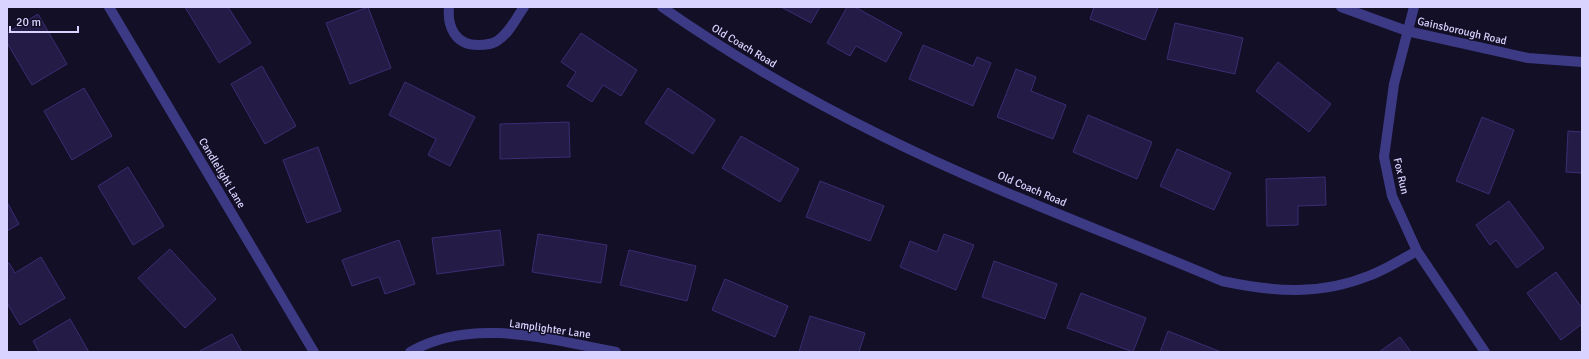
<svg xmlns="http://www.w3.org/2000/svg" width="1589" height="359" font-family="Signika,sans-serif">
<style>
.building{fill:#241b47;stroke:#3b2d73}
.lines{fill:none;stroke-linecap:round;stroke-linejoin:round}
.minor{stroke:#3d3a85;stroke-width:10}
.tertiary{stroke:#3d3a85;stroke-width:10}
.labels{text-anchor:middle;dominant-baseline:central;stroke-width:3;stroke-linejoin:round;paint-order:stroke}
.street-label{font-size:11px;fill:#d9d4ff;stroke:#130f26}
</style>
<rect width="100%" height="100%" fill="#130f26"/>
<path class="building" d="M 185,7 L 228,7 L 251,43 L 219,63 Z
M 368,7 L 391,68 L 350,84 L 326,23 Z
M 781,7 L 820,7 L 811,23 Z
M 847,7 L 855,7 L 902,33 L 886,62 L 856,46 L 850,56 L 827,43 Z
M 1094,7 L 1158,7 L 1145,40 L 1090,19 Z
M 38,14 L 67,64 L 32,85 L 7,43 L 7,33 Z
M 1175,23 L 1243,38 L 1235,74 L 1167,59 Z
M 581,33 L 637,70 L 621,96 L 603,85 L 592,102 L 567,86 L 576,72 L 561,62 Z
M 923,45 L 973,66 L 977,57 L 991,63 L 973,106 L 909,79 Z
M 1278,62 L 1331,104 L 1309,132 L 1256,91 Z
M 262,66 L 296,126 L 265,144 L 231,84 Z
M 1016,69 L 1036,77 L 1031,91 L 1066,105 L 1053,139 L 997,117 Z
M 405,82 L 475,117 L 450,166 L 428,155 L 436,139 L 389,115 Z
M 84,88 L 112,136 L 72,160 L 44,111 Z
M 668,88 L 715,120 L 693,154 L 645,123 Z
M 1088,115 L 1152,142 L 1137,179 L 1073,152 Z
M 1482,117 L 1514,130 L 1489,194 L 1456,181 Z
M 569,122 L 570,157 L 500,159 L 500,124 Z
M 1568,131 L 1582,132 L 1582,173 L 1566,172 Z
M 741,136 L 799,169 L 780,202 L 722,168 Z
M 318,147 L 341,211 L 307,223 L 283,160 Z
M 1177,149 L 1231,173 L 1214,210 L 1160,186 Z
M 128,167 L 164,226 L 133,245 L 98,186 Z
M 1325,177 L 1326,205 L 1298,206 L 1298,225 L 1267,226 L 1266,179 Z
M 820,181 L 884,206 L 870,241 L 806,217 Z
M 1509,201 L 1544,248 L 1517,268 L 1496,240 L 1490,245 L 1476,225 Z
M 7,202 L 19,224 L 7,231 Z
M 500,230 L 504,265 L 437,274 L 432,238 Z
M 538,234 L 607,245 L 601,283 L 532,272 Z
M 944,234 L 974,245 L 956,290 L 900,267 L 910,241 L 937,252 Z
M 399,240 L 415,284 L 385,294 L 379,277 L 352,286 L 342,260 Z
M 170,249 L 216,299 L 185,328 L 138,278 Z
M 629,250 L 696,266 L 687,301 L 620,285 Z
M 41,257 L 65,298 L 20,325 L 7,303 L 7,264 L 9,263 L 15,273 Z
M 994,261 L 1057,284 L 1045,319 L 982,297 Z
M 1556,272 L 1582,308 L 1582,324 L 1561,340 L 1527,293 Z
M 725,279 L 788,306 L 775,337 L 712,310 Z
M 1081,293 L 1146,318 L 1133,352 L 1067,328 Z
M 810,316 L 865,333 L 859,352 L 799,352 Z
M 70,319 L 89,352 L 39,352 L 33,341 Z
M 1168,331 L 1221,352 L 1160,352 Z
M 232,334 L 242,352 L 198,352 Z
M 1400,337 L 1411,352 L 1379,352 Z"/>
<g class="lines">
<path class="minor" d="M 109,7 L 314,352
M 449,7 C 447,28 456,45 478,45 C 484,45 491,45 497,41 C 509,34 516,18 524,7
M 662,7 C 732,56 807,99 884,137 C 993,191 1109,233 1222,281 C 1274,292 1320,296 1371,275 C 1387,269 1402,259 1417,251
M 1414,7 L 1394,84 L 1384,157 L 1392,196 L 1417,251 L 1485,352
M 410,352 C 473,316 551,340 616,352"/>
<path class="tertiary" d="M 1341,7 L 1407,31 L 1528,58 L 1582,62"/>
</g>
<g class="labels">
<g class="street-label">
<text transform="translate(1462 31) rotate(13)">Gainsborough Road</text>
<text transform="translate(744 46) rotate(31)">Old Coach Road</text>
<text transform="translate(222 173) rotate(59)">Candlelight Lane</text>
<text transform="translate(1401 176) rotate(77)">Fox Run</text>
<text transform="translate(1032 189) rotate(23)">Old Coach Road</text>
<text transform="translate(550 329) rotate(8)">Lamplighter Lane</text>
</g>
</g>
<rect width="1589" height="359" fill="none" stroke="#d9d4ff" stroke-width="16"/>
<path d="M10 26v6h68v-6" fill="none" stroke="#d9d4ff" stroke-width="2"/>
<text x="16" y="26" font-size="12" fill="#d9d4ff" stroke="#130f26" stroke-width="3" paint-order="stroke">20 m</text>
</svg>
